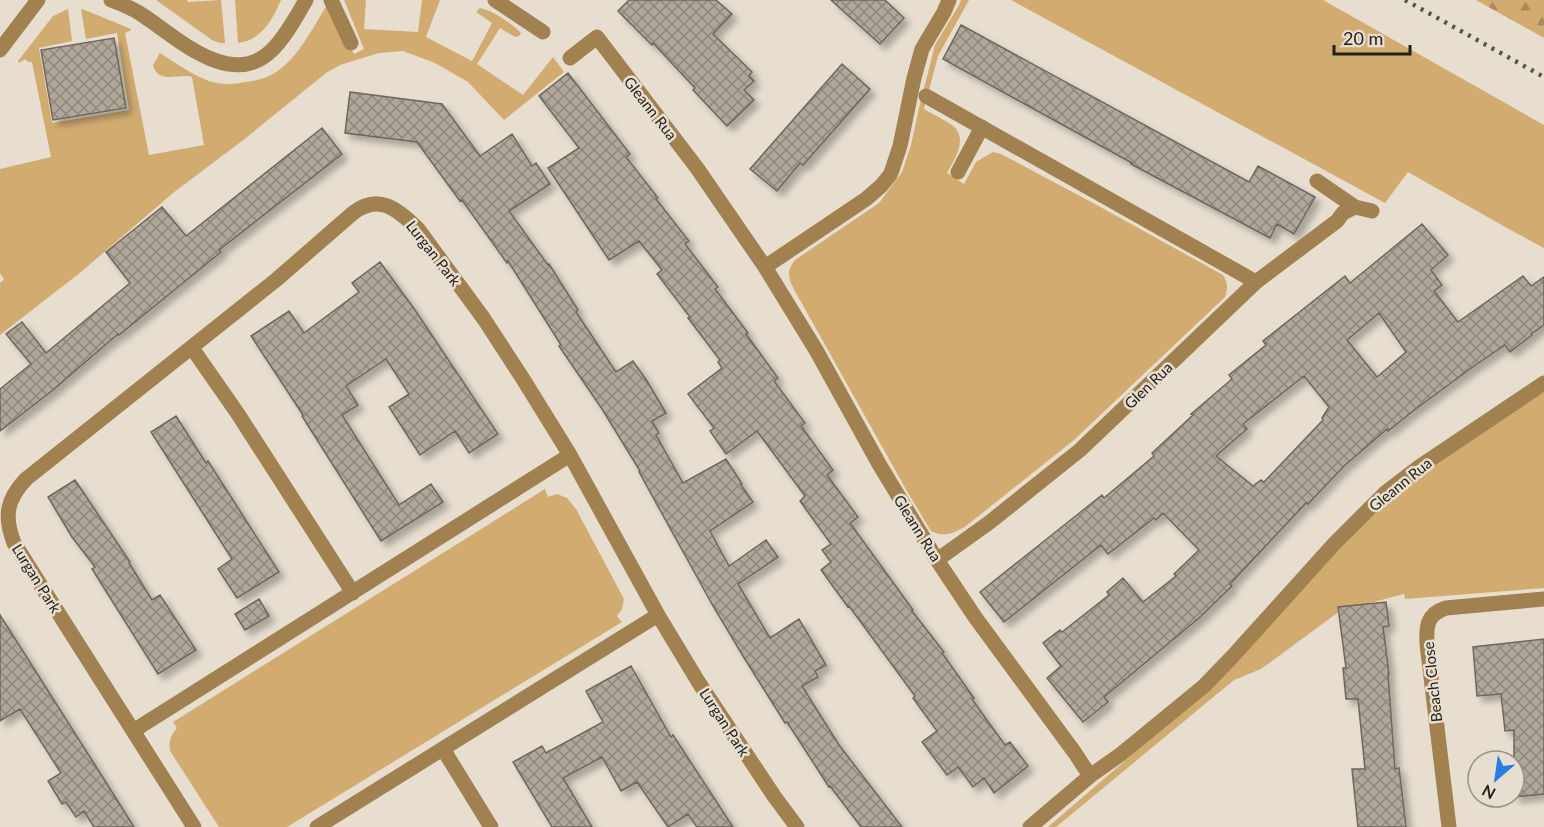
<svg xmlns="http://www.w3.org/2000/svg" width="1544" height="827" font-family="Lato,sans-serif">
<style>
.green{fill:#d2ab71}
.forest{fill:url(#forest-firs)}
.building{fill:url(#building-cross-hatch);stroke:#6f665b;stroke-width:1.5;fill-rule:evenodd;filter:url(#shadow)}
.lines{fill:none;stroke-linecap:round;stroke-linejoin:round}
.minor{stroke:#a28150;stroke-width:15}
.rail{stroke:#58534b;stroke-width:4.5;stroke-dasharray:3 6;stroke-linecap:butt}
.labels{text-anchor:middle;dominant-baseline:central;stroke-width:5;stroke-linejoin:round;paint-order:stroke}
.street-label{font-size:15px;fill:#24201b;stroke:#e7ded0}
</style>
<defs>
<pattern id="forest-firs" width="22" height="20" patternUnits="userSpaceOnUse" patternTransform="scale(1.5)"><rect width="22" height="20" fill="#d2ab71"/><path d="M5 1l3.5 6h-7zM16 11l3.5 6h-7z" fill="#aa8b5c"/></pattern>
<pattern id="building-cross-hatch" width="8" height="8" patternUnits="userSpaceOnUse" patternTransform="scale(1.5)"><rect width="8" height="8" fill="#b0a69a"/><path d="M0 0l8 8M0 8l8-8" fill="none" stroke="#8f877d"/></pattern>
<filter id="shadow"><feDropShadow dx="5.5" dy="5.5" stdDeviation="3" flood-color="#0004"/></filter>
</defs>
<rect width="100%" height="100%" fill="#e7ded0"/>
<path class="green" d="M 156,0 L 187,0 L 188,2 L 221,0 L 225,43 L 220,43 L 212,40 Z
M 235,0 L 281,0 C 273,19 261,41 238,43 Z
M 344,0 L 366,0 L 364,29 L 418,32 L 422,0 L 440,0 L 426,37 L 472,61 L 492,23 L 476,12 L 480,8 C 492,10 513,24 521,33 L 519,36 L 515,37 L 500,28 L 477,64 L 523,95 L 553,57 L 564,72 L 504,120 L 468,82 L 435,63 L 403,51 L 379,53 L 340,65 L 326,73 L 242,141 L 173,193 L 81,272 L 0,335 L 0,283 L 4,279 L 0,273 L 0,169 L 51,157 L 32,62 L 28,62 L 25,59 L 19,63 L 18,61 L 53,16 L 68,9 L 72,41 L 39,48 L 52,123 L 129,110 L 117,33 L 86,39 L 81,9 L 85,10 L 131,29 L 131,30 L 125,33 L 149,155 L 204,145 L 192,77 C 180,73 157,85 153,65 L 160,53 C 174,62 188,72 204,79 C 217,85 232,85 245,82 C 256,81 267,78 276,72 C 297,59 314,26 327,5 L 333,7 L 354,54 L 364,49 Z
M 961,0 L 969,0 L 938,56 L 924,109 C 932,114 941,118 949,123 C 970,136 956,157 947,173 L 964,184 L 976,162 L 993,152 L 1001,154 L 1095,204 L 1223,275 C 1228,283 1228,288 1225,297 L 1074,440 L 966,526 C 954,533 944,538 931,531 L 908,493 L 796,293 C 789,280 785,272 795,260 L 879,203 L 902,172 L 911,145 L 919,108 L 935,45 L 959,5 Z
M 1011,0 L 1323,0 L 1544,125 L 1544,248 L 1507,228 L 1408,172 L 1385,203 Z
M 1544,390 L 1544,588 L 1405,599 L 1404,594 L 1340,611 L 1261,669 L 1234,680 L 1056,827 L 1048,827 L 1213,685 L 1377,509 L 1416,475 Z
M 545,489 L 548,497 L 557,494 L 567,498 L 576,509 L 624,599 L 622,609 L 617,616 L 622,622 L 287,827 L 219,827 L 170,751 C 169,741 170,736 177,728 L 173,722 Z"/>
<path class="forest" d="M 1476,0 L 1544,0 L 1544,38 Z"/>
<path class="building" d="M 629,0 L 716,0 L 732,14 L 713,34 L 752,72 L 749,76 L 754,81 L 744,90 L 754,100 L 727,126 L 693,90 L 695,88 L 653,43 L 652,45 L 618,11 Z
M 831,0 L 885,0 L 904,18 L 880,44 Z
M 961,25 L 1249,182 L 1258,166 L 1315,197 L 1294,234 L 1277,224 L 1270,238 L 1131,164 L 1132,163 L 943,59 Z
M 114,38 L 126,108 L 53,120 L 41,50 Z
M 842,64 L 870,89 L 803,165 L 800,163 L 777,191 L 750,169 Z
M 568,73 L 630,154 L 626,157 L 658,198 L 656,199 L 689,241 L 685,244 L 718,287 L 715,289 L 748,333 L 746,334 L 778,378 L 774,381 L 805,423 L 801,426 L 833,470 L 827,475 L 858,517 L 850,523 L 913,610 L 912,611 L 944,652 L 942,653 L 974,698 L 972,699 L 989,723 L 1005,745 L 1010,742 L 1028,766 L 994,793 L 984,778 L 973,787 L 958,767 L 947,775 L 922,742 L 937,731 L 913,698 L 915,696 L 849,606 L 848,607 L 821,570 L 831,562 L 822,550 L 831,544 L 800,501 L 805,496 L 757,431 L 726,454 L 710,431 L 714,428 L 688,394 L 722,368 L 718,362 L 720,360 L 688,318 L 690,317 L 657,274 L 662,270 L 639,241 L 609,260 L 548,168 L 579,148 L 539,96 Z
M 350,92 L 442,104 L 480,156 L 512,134 L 532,166 L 536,163 L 550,184 L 509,211 L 548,265 L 549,264 L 578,310 L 576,312 L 616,372 L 633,361 L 647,381 L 666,413 L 652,421 L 659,433 L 656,435 L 683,483 L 726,459 L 742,484 L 741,485 L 753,502 L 710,531 L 729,566 L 766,540 L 778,557 L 738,584 L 770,638 L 799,619 L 826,665 L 815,671 L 818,677 L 802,686 L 839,745 L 902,827 L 861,827 L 830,786 L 829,787 L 787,722 L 785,723 L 743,656 L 713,606 L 639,472 L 640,471 L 602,409 L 559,346 L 561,345 L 508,261 L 507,263 L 462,200 L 460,201 L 417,142 L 345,133 Z
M 322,128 L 342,154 L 219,250 L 221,252 L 119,335 L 118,334 L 53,390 L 0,431 L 0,389 L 31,364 L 6,334 L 22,322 L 46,353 L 130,283 L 106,252 L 162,207 L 186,236 Z
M 1422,224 L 1448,255 L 1431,270 L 1442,285 L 1434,291 L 1458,322 L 1523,276 L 1531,286 L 1544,277 L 1544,325 L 1531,334 L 1532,335 L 1510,352 L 1505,345 L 1474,366 L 1413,411 L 1388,431 L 1387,429 L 1344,466 L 1308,504 L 1306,503 L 1230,584 L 1232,586 L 1199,618 L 1104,697 L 1108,702 L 1083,722 L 1047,678 L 1061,666 L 1043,643 L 1060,630 L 1062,632 L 1109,595 L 1107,592 L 1123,578 L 1143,602 L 1176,576 L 1174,574 L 1199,550 L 1163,513 L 1156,520 L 1154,518 L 1108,554 L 1101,545 L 1004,622 L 980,592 L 1102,495 L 1104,498 L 1154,456 L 1152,453 L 1193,415 L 1191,414 L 1232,379 L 1229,375 L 1266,345 L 1263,341 L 1345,276 L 1350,283 ZM 1379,313 L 1406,352 L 1377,377 L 1347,340 ZM 1304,376 L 1329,407 L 1322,418 L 1323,420 L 1264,482 L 1261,480 L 1253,486 L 1216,456 L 1247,429 L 1243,424 Z
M 380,262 L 415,310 L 498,434 L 469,453 L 455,431 L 420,455 L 389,407 L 409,394 L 386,359 L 346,386 L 358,405 L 342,415 L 399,505 L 431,484 L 443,502 L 381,541 L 302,416 L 303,415 L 251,336 L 289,311 L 304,333 L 359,292 L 352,283 Z
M 176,416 L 206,463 L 208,461 L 279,572 L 237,598 L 218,569 L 232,559 L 151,432 Z
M 75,480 L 130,562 L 129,563 L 152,600 L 160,595 L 196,650 L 158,674 L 92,569 L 95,567 L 72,537 L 48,497 Z
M 259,599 L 269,616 L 245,630 L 235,614 Z
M 1386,602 L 1389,626 L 1383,627 L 1389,674 L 1388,674 L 1395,769 L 1399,768 L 1406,827 L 1358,827 L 1352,769 L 1365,769 L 1358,699 L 1346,699 L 1343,668 L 1346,668 L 1338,607 Z
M 0,615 L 102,776 L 134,827 L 94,827 L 84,811 L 76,817 L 66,802 L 62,804 L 48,781 L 61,773 L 20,709 L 0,721 Z
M 1544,639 L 1544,794 L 1514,797 L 1514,730 L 1505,731 L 1501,694 L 1477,696 L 1473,647 Z
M 631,666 L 671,737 L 673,735 L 733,827 L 697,827 L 688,814 L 668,827 L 637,782 L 621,791 L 602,757 L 563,778 L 592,827 L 552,827 L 513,762 L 542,746 L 546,753 L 603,722 L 586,691 Z"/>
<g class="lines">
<path class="minor" d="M 111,0 C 122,4 134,9 144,16 C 178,39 232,90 272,50 C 286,36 296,17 306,0
M 331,0 L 351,43
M 495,0 L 543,32
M 0,50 L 38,0
M 570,58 L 597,37 L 697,168 L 765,267 L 816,350 L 879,464 L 937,560 L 975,617 L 1075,753 L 1090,776
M 926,96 L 1256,282
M 958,172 L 982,127
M 1317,181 L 1355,207 L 1372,211
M 765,267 L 866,199 L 881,186 L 890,175 L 892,170 L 900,146 L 914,78 L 922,49 L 944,12 L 949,0
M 192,348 L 238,414 L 353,593
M 937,560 L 990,522 L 1080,450 L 1256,282 L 1337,221 L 1343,213 L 1355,207
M 133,731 L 570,455
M 443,749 L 491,827
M 194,827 L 14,543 C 4,517 6,500 26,479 L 276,280 L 353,213 C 379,193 397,209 418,229 L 484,319 L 523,379 L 570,455 L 658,615 L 699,683 L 774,796 L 797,827
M 317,827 L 658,615
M 1030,827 L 1090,776 L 1121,754 L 1204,686 L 1232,657 L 1334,544 L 1385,493 L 1419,467 L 1544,383
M 1449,827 L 1427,644 C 1426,626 1427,614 1446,608 L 1544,599"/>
<path class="rail" d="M 1405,0 L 1544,77"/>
</g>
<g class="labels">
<g class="street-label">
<text transform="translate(651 108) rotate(52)">Gleann Rua</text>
<text transform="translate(434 253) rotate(52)">Lurgan Park</text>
<text transform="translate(1148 385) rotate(-44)">Glen Rua</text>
<text transform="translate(1400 484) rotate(-39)">Gleann Rua</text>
<text transform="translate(918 528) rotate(58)">Gleann Rua</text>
<text transform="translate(37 578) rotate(58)">Lurgan Park</text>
<text transform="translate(1432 682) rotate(-96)">Beach Close</text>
<text transform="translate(725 722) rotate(57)">Lurgan Park</text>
</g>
</g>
<g transform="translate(1496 779) rotate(209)"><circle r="28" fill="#e7ded0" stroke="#999288" stroke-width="1.5"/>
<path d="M0-4.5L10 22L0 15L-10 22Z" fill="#267de7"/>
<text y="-9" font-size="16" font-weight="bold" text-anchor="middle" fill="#24201b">N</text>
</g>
<path d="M1334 45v9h76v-9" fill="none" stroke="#24201b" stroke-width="3"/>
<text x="1343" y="45" font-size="18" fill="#24201b" stroke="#e7ded0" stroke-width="4.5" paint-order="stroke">20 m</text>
</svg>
